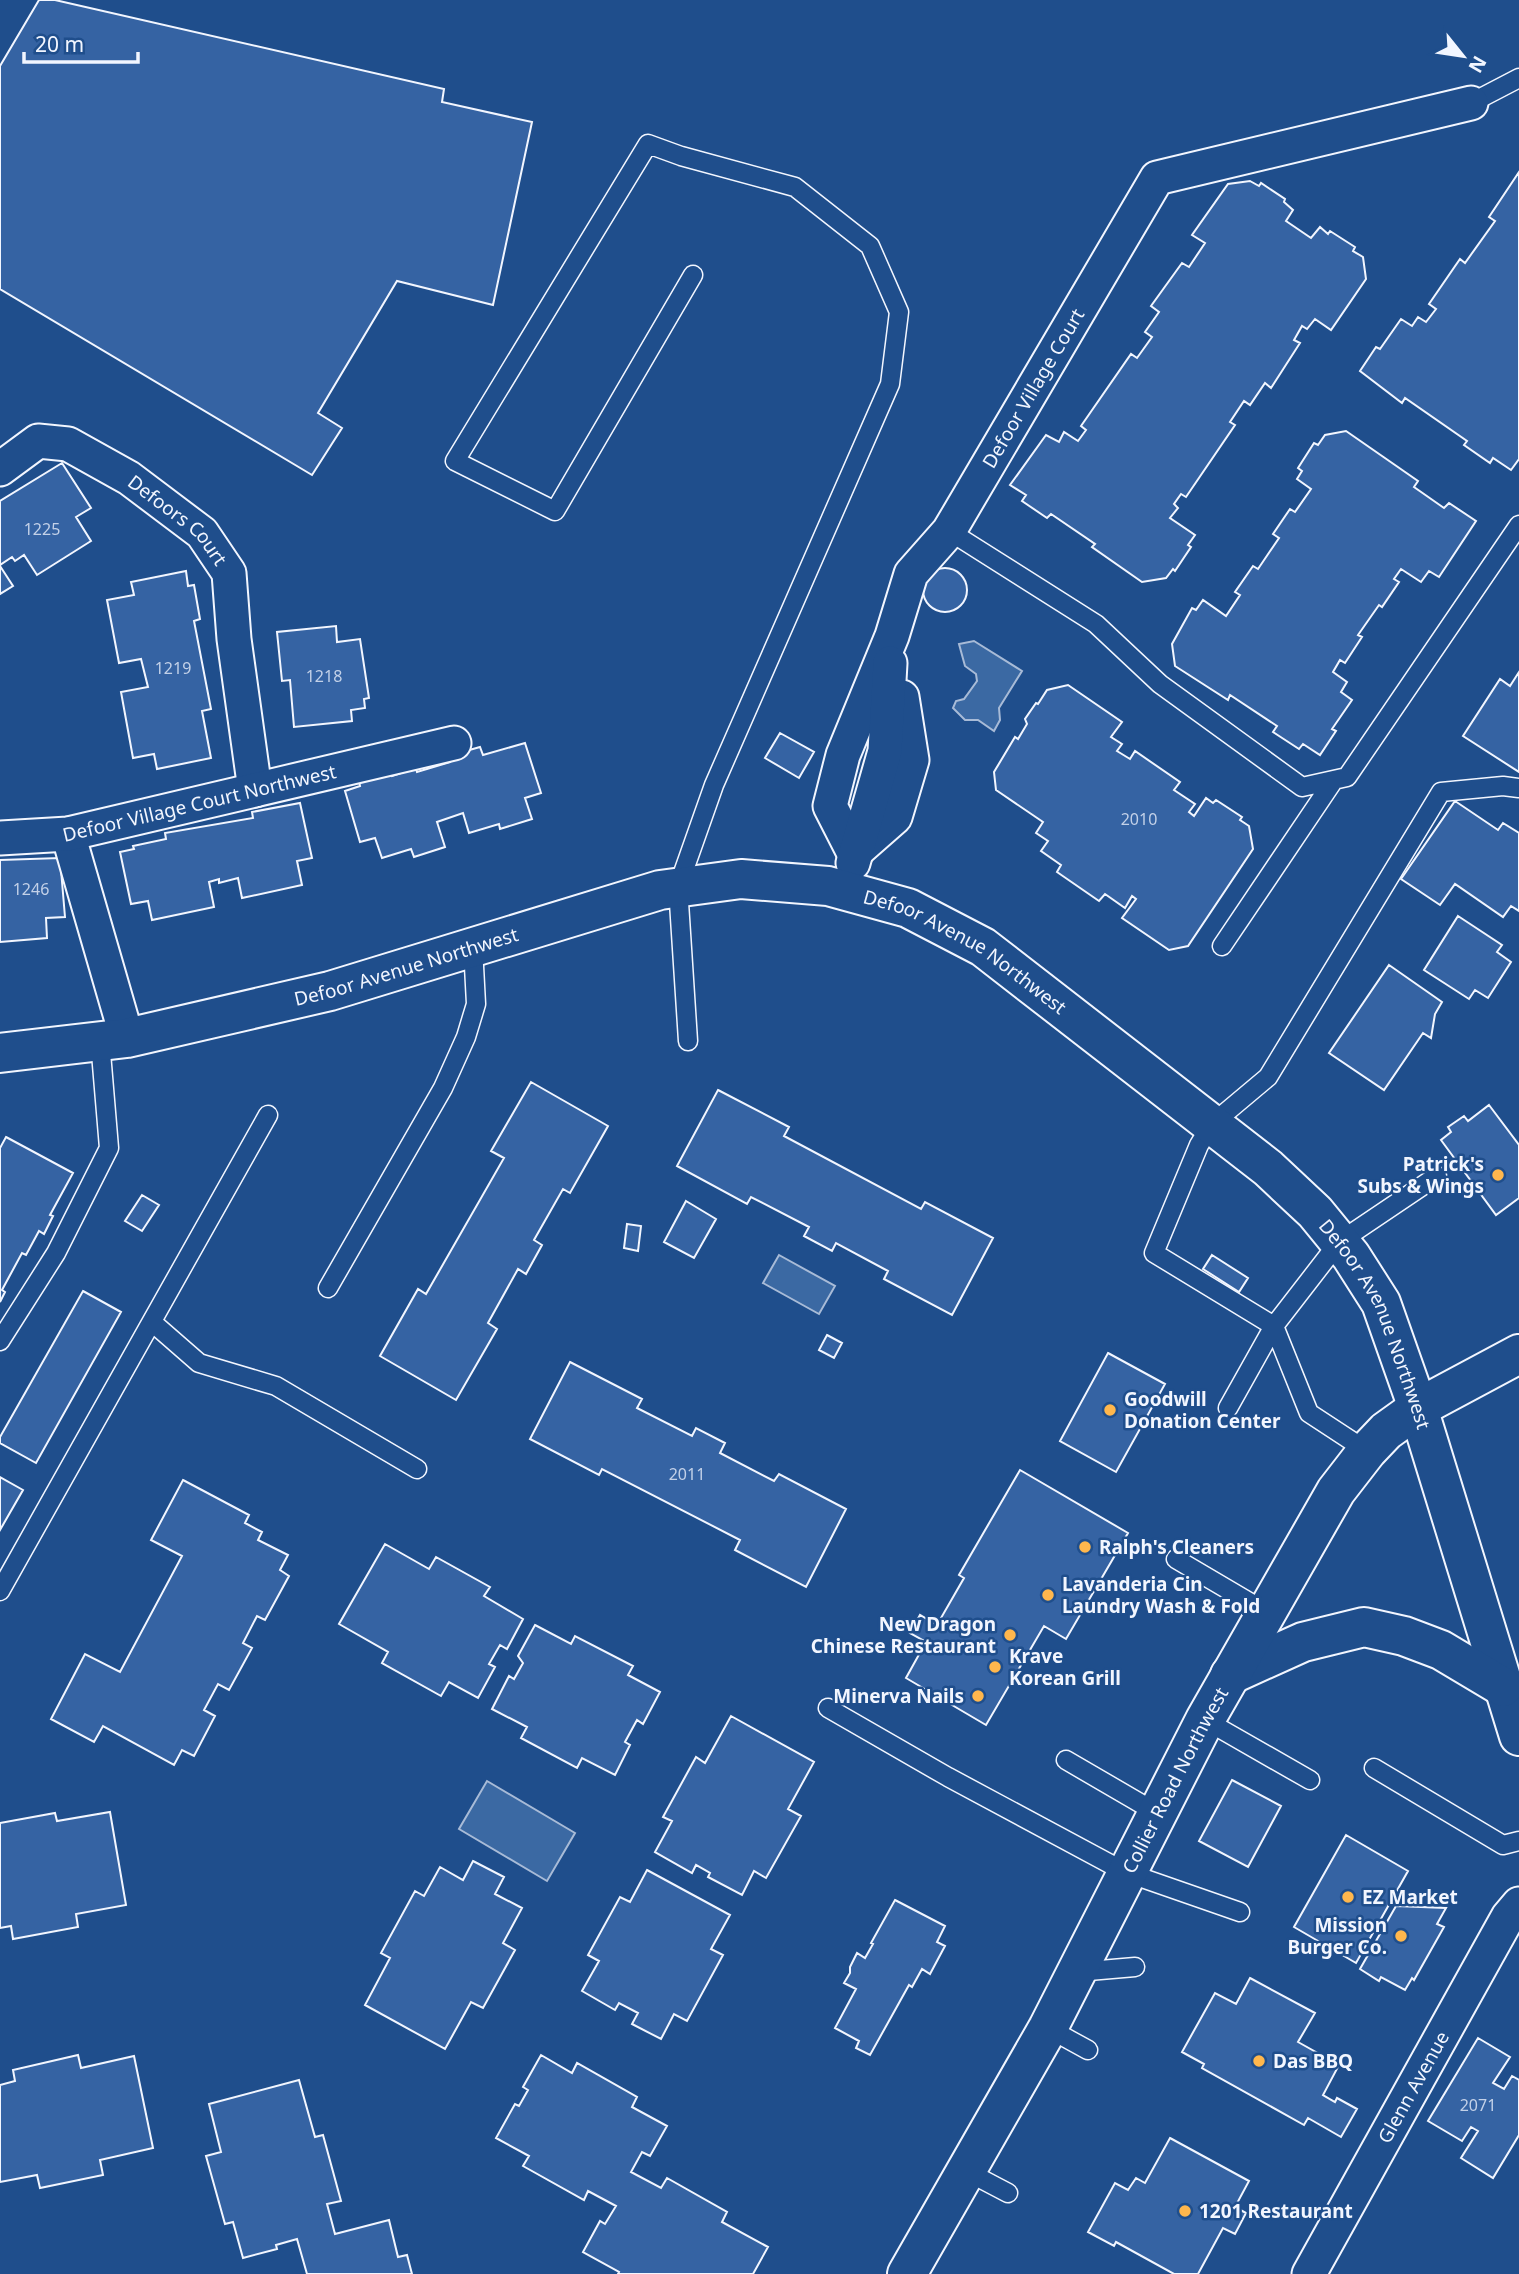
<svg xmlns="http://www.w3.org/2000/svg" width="1519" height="2274" font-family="'Noto Sans',sans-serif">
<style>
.water{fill:#3b69a3;stroke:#a8bbd7;stroke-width:2}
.building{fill:#3563a3;stroke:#f2f6ff;stroke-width:2}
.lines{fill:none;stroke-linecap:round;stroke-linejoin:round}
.service-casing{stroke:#f2f6ff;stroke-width:21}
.minor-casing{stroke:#f2f6ff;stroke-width:37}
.tertiary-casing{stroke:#f2f6ff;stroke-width:42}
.service{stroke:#1f4e8c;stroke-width:18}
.minor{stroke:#1f4e8c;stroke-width:33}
.tertiary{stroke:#1f4e8c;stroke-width:38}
.poi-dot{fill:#ffb74d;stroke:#1f4e8c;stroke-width:2.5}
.labels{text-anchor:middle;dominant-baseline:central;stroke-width:5;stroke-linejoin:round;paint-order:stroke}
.number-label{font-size:16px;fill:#c3d1e8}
.street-label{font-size:19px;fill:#f2f6ff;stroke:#1f4e8c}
.poi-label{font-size:19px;font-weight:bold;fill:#f2f6ff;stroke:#1f4e8c;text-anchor:start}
</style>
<rect width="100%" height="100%" fill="#1f4e8c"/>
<path class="water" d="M 974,641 L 1022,671 L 999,708 L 1000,720 L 994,731 L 978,720 L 965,720 L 953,708 L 956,701 L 964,699 L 977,681 L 976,674 L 965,666 L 959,644 Z
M 779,1255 L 835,1286 L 819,1314 L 763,1283 Z
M 487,1781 L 575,1833 L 547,1881 L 459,1829 Z"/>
<path class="building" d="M 39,0 L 55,0 L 444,89 L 442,102 L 532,122 L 493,305 L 397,281 L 318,413 L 342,428 L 312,475 L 0,289 L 0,66 Z
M 1519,172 L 1519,459 L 1511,470 L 1493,458 L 1490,463 L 1464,445 L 1467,441 L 1405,398 L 1402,403 L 1360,371 L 1376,347 L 1380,349 L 1401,319 L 1412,326 L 1418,317 L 1426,322 L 1436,309 L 1429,304 L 1460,259 L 1465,263 L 1495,221 L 1489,217 Z
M 1250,181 L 1259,186 L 1261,183 L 1285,199 L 1284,202 L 1293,210 L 1286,221 L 1311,238 L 1320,227 L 1328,234 L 1330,231 L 1355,247 L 1353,251 L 1363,257 L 1366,279 L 1331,330 L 1315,319 L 1307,329 L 1302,326 L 1294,340 L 1300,343 L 1271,388 L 1265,383 L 1250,405 L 1244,401 L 1230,422 L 1235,425 L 1186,497 L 1181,494 L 1174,504 L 1178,508 L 1170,518 L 1195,535 L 1188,545 L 1191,547 L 1175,571 L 1173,569 L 1166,578 L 1142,582 L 1092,547 L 1095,544 L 1051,514 L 1047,518 L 1022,501 L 1026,495 L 1010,485 L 1046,435 L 1059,442 L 1064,432 L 1078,441 L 1086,430 L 1081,426 L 1131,354 L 1137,358 L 1152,337 L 1145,332 L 1159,312 L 1151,306 L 1182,263 L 1189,267 L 1205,243 L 1192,235 L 1228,184 Z
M 1346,431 L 1418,481 L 1414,487 L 1444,508 L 1449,503 L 1476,521 L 1439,577 L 1429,571 L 1421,582 L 1401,569 L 1394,579 L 1399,582 L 1382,607 L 1379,605 L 1358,635 L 1362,637 L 1345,663 L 1340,660 L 1333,672 L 1347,682 L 1341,692 L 1352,700 L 1332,729 L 1336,731 L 1320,755 L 1303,744 L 1299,749 L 1273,732 L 1277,726 L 1230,695 L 1228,700 L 1175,666 L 1172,644 L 1192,608 L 1196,610 L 1203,600 L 1226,616 L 1240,595 L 1235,592 L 1253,566 L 1258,569 L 1279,538 L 1273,534 L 1290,509 L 1295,512 L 1311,489 L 1297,479 L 1302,471 L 1298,468 L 1314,443 L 1318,445 L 1325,435 Z
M 62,463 L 91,508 L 76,517 L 91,541 L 37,575 L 24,555 L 15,561 L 12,557 L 0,565 L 0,501 Z
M 0,566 L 13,586 L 0,594 Z
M923 590a22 22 0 1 1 44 0a22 22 0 1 1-44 0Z
M 186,571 L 188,586 L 194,585 L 200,619 L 194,621 L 211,709 L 202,711 L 211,758 L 157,769 L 154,754 L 133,758 L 121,692 L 148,687 L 141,659 L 119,663 L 107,600 L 134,595 L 131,582 Z
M 336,626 L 337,642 L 360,639 L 369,698 L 364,699 L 365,708 L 351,710 L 352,721 L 294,727 L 290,680 L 282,681 L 277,632 Z
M 1519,672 L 1519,772 L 1463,736 L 1500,679 L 1510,686 Z
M 1068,685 L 1122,722 L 1111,737 L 1122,744 L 1117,751 L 1130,759 L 1135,751 L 1180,782 L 1174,790 L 1195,804 L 1189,812 L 1194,816 L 1206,798 L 1213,803 L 1216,800 L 1242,817 L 1240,820 L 1249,826 L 1253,849 L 1188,946 L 1169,950 L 1122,918 L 1136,899 L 1132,896 L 1125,908 L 1105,894 L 1099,901 L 1057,872 L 1061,865 L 1041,851 L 1048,841 L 1036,833 L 1043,822 L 996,790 L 994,772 L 1015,737 L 1018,739 L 1027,724 L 1025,719 L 1036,703 L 1038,704 L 1047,690 Z
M 780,733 L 814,752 L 799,778 L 765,758 Z
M 525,743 L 541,793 L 525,798 L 532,819 L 500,829 L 499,824 L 469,833 L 463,813 L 437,822 L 445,847 L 414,857 L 411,849 L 382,858 L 375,838 L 360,842 L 345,791 L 360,786 L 359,781 L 390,772 L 392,776 L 416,768 L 417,772 L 450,762 L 448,756 L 480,747 L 483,755 Z
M 1455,801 L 1498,830 L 1503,823 L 1519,833 L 1519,911 L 1511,906 L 1503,917 L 1455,884 L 1440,905 L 1401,879 Z
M 300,803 L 312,858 L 297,861 L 302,885 L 242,898 L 238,878 L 219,883 L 219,879 L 209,882 L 214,907 L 152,920 L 148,901 L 131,904 L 120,852 L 134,849 L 133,846 L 166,839 L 165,833 L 253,818 L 252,812 Z
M 60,858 L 65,917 L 46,918 L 47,938 L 0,942 L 0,860 Z
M 1458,916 L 1502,945 L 1497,952 L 1511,962 L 1488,998 L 1475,990 L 1469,999 L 1424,970 Z
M 1389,965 L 1442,1002 L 1435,1014 L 1431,1038 L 1423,1033 L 1384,1090 L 1329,1053 Z
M 531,1082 L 608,1126 L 570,1193 L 563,1189 L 534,1240 L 542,1245 L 526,1274 L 518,1269 L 488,1323 L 497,1329 L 456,1400 L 380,1356 L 418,1289 L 426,1294 L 504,1158 L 491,1151 Z
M 718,1090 L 789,1127 L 784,1136 L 921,1209 L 925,1202 L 993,1238 L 952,1315 L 884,1279 L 888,1271 L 836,1243 L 832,1251 L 804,1236 L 809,1227 L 751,1197 L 747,1204 L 677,1166 Z
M 1489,1105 L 1519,1145 L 1519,1198 L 1496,1215 L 1441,1140 L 1451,1132 L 1448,1127 L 1464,1116 L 1468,1121 Z
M 6,1137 L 73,1173 L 50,1215 L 53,1216 L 44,1234 L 39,1231 L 26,1255 L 22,1253 L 2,1290 L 5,1292 L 0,1302 L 0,1148 Z
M 142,1195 L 159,1205 L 142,1231 L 125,1221 Z
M 686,1201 L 716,1219 L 694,1258 L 664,1242 Z
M 627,1224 L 641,1226 L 638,1251 L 624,1248 Z
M 1212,1255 L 1248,1278 L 1239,1292 L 1203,1269 Z
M 83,1291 L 121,1312 L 36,1463 L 0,1443 L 0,1437 Z
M 827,1335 L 842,1343 L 834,1358 L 819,1350 Z
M 1108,1353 L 1165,1384 L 1116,1472 L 1060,1441 Z
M 570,1362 L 642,1399 L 637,1408 L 692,1436 L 696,1428 L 725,1443 L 720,1453 L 774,1481 L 779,1474 L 846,1509 L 806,1587 L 735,1550 L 740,1540 L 602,1469 L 599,1475 L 530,1439 Z
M 1020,1470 L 1128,1533 L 1066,1639 L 1044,1626 L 986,1725 L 906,1678 L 926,1642 L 910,1633 L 920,1615 L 937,1625 L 964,1578 L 959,1575 Z
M 0,1477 L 23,1490 L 0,1530 Z
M 183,1480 L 249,1515 L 245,1523 L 262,1532 L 258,1540 L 288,1555 L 280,1570 L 289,1576 L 265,1620 L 257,1616 L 243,1643 L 252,1648 L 229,1690 L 218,1684 L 204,1710 L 215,1716 L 194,1756 L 182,1750 L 174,1765 L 103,1726 L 94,1742 L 51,1719 L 85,1654 L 120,1672 L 182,1556 L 151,1540 Z
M 385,1544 L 429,1569 L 436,1557 L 490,1587 L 484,1596 L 523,1619 L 507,1649 L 500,1645 L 489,1664 L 495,1667 L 478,1698 L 449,1682 L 441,1696 L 382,1663 L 388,1652 L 339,1624 Z
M 535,1625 L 571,1644 L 575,1636 L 633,1666 L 628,1675 L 660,1692 L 643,1724 L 637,1720 L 625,1742 L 630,1745 L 615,1775 L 582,1758 L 577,1768 L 521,1738 L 527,1727 L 492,1709 L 509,1676 L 514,1679 L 523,1663 L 518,1656 Z
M 731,1716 L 814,1762 L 788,1809 L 801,1816 L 766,1878 L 754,1871 L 742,1895 L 708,1877 L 710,1873 L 696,1865 L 692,1873 L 655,1852 L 672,1821 L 663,1817 L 696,1757 L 705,1763 Z
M 1232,1780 L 1281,1806 L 1248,1867 L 1199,1841 Z
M 110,1812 L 126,1905 L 76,1914 L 78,1927 L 13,1939 L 11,1926 L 0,1928 L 0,1823 L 55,1813 L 57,1821 Z
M 1346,1835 L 1408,1871 L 1356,1963 L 1294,1927 Z
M 473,1861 L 504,1877 L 495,1894 L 522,1908 L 503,1943 L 515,1950 L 483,2008 L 471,2002 L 445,2049 L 365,2005 L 390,1958 L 381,1953 L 415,1891 L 424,1896 L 440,1867 L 463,1880 Z
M 647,1870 L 730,1915 L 711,1949 L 723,1955 L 687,2021 L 674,2014 L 661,2039 L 632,2024 L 638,2013 L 619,2003 L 615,2010 L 582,1991 L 599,1961 L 588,1955 L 620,1897 L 630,1902 Z
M 895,1900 L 945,1926 L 937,1942 L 945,1946 L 930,1974 L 922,1969 L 912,1987 L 909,1985 L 870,2055 L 856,2048 L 859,2041 L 835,2028 L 856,1989 L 844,1983 L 850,1973 L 850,1967 L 857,1953 L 865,1958 L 873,1944 L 871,1943 Z
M 1396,1906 L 1446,1908 L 1437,1924 L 1444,1927 L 1414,1980 L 1412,1978 L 1405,1990 L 1381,1977 L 1379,1981 L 1360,1969 Z
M 1250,1978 L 1315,2013 L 1298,2042 L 1339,2065 L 1323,2095 L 1335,2102 L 1337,2098 L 1357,2109 L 1341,2137 L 1308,2118 L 1304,2125 L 1202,2068 L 1204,2064 L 1182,2052 L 1215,1993 L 1236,2004 Z
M 1478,2038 L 1510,2057 L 1493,2083 L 1504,2089 L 1512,2076 L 1519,2080 L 1519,2135 L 1493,2178 L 1461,2158 L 1478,2131 L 1471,2127 L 1462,2141 L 1428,2121 Z
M 78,2055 L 81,2068 L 134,2056 L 153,2148 L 100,2160 L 103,2175 L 40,2188 L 37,2175 L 0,2182 L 0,2085 L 15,2081 L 13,2070 Z
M 541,2055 L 572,2073 L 577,2063 L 637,2097 L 632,2107 L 667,2126 L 650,2156 L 642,2152 L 631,2172 L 661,2188 L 667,2178 L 727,2212 L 722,2222 L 768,2247 L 753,2274 L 618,2274 L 619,2272 L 583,2252 L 600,2221 L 605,2224 L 616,2206 L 588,2191 L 584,2200 L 523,2166 L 529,2156 L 496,2138 L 515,2104 L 519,2106 L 528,2090 L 523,2087 Z
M 299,2080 L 315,2137 L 323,2135 L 341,2201 L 327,2204 L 335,2234 L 389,2220 L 398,2257 L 407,2255 L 412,2274 L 307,2274 L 297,2239 L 276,2245 L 277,2249 L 243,2258 L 233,2222 L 225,2224 L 206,2156 L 221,2152 L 209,2104 Z
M 1170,2138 L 1249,2181 L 1235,2207 L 1246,2213 L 1235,2234 L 1223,2228 L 1198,2274 L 1174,2274 L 1116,2242 L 1114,2246 L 1088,2232 L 1115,2183 L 1128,2190 L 1136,2178 L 1145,2183 Z"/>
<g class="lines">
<defs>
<path id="service" d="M 1471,103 L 1519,78
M 949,531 L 1096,624 L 1160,684 L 1302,787 L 1347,777 L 1519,525
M 1222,946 L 1334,780
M 688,1041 L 678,887 L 714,785 L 890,384 L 899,312 L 870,246 L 795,187 L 681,156 L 648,144 L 455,461 L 555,511 L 693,275
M 328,1288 L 443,1088 L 466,1037 L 476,1004 L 473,947
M 152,1322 L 199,1363 L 276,1386 L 417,1469
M 0,1341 L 56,1253 L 109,1148 L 100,1041
M 1228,1408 L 1274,1326 L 1339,1242 L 1437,1176
M 1367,1451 L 1309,1413 L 1274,1326 L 1154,1253 L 1199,1145 L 1212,1124 L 1268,1077 L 1441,792 L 1503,786 L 1519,788
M 1176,1559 L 1266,1612
M 0,1591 L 268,1115
M 828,1708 L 948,1777 L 1125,1872 L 1240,1912
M 1205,1720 L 1310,1780
M 1066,1760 L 1157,1813
M 1374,1768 L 1503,1845 L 1519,1841
M 1077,1972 L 1135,1967
M 1048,2028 L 1088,2050
M 966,2171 L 1008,2193"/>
<g id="minor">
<path id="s1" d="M 0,469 L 38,441 L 68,444 L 129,478 L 202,533 L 229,573 L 234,639 L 255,790"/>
<path d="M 68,834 L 127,1038"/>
<path id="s2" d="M 0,838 L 68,834 L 454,743"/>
<path id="s3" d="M 854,853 L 830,806 L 843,755 L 892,636 L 911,574 L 949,531 L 1157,178 L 1471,103"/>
<path d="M 854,853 L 895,817 L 912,760 L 902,697"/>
<path d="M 853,863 L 885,751 L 890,663"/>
<path id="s4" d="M 1309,2274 L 1508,1917 L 1519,1904"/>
</g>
<g id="tertiary">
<path id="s5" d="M 0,1053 L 127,1038 L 330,991 L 660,890 L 741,879 L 828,886 L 908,908 L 983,947 L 1268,1168 L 1315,1212 L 1351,1256 L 1381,1303 L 1418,1408 L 1519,1736"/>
<path d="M 1230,1675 L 1303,1642 L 1364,1627 L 1404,1636 L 1441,1650 L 1503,1687"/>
<path id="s6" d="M 907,2274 L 1048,2028 L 1205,1720 L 1336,1491 L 1367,1451 L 1386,1431 L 1418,1408 L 1519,1354"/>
</g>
</defs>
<use href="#service" class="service-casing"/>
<use href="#minor" class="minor-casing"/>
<use href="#tertiary" class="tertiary-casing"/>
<use href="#service" class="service"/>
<use href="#minor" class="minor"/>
<use href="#tertiary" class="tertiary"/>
</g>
<g class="poi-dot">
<circle cx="1498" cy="1175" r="7"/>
<circle cx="1110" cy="1410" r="7"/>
<circle cx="1085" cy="1547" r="7"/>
<circle cx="1048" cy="1595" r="7"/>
<circle cx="1010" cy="1635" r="7"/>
<circle cx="995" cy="1667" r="7"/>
<circle cx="978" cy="1696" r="7"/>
<circle cx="1348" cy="1897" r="7"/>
<circle cx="1401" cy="1936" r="7"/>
<circle cx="1259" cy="2061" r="7"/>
<circle cx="1185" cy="2211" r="7"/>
</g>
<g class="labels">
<g class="number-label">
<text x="42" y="529">1225</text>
<text x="173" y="668">1219</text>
<text x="324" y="676">1218</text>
<text x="1139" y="819">2010</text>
<text x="31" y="889">1246</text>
<text x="687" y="1474">2011</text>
<text x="1478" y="2105">2071</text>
</g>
<g class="street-label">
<text stroke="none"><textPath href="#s3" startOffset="522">Defoor Village Court</textPath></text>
<text stroke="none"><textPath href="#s1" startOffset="212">Defoors Court</textPath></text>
<text stroke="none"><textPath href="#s2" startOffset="203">Defoor Village Court Northwest</textPath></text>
<text stroke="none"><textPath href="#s5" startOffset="1004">Defoor Avenue Northwest</textPath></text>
<text stroke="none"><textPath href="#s5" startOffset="416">Defoor Avenue Northwest</textPath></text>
<text stroke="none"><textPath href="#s5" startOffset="1572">Defoor Avenue Northwest</textPath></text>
<text stroke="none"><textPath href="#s6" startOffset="562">Collier Road Northwest</textPath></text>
<text stroke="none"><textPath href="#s4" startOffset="214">Glenn Avenue</textPath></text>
</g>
<g class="poi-label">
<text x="1484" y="1164" text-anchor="end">Patrick's<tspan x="1484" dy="22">Subs &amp; Wings</tspan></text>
<text x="1124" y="1399">Goodwill<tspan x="1124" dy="22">Donation Center</tspan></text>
<text x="1099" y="1547">Ralph's Cleaners</text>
<text x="1062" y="1584">Lavanderia Cin<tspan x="1062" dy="22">Laundry Wash &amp; Fold</tspan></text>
<text x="996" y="1624" text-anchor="end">New Dragon<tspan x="996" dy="22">Chinese Restaurant</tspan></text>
<text x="1009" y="1656">Krave<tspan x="1009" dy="22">Korean Grill</tspan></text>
<text x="964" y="1696" text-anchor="end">Minerva Nails</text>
<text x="1362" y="1897">EZ Market</text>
<text x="1387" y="1925" text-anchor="end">Mission<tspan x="1387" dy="22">Burger Co.</tspan></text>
<text x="1273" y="2061">Das BBQ</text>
<text x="1199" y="2211">1201 Restaurant</text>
</g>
</g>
<g transform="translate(1463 56) rotate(120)" stroke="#1f4e8c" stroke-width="5" paint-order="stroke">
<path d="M0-5L12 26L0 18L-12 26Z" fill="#f2f6ff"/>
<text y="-10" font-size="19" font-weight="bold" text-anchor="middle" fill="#f2f6ff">N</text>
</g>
<path d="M24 52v10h114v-10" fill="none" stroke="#f2f6ff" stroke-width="3.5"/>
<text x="35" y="52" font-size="21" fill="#f2f6ff" stroke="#1f4e8c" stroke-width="5" paint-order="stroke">20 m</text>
</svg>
